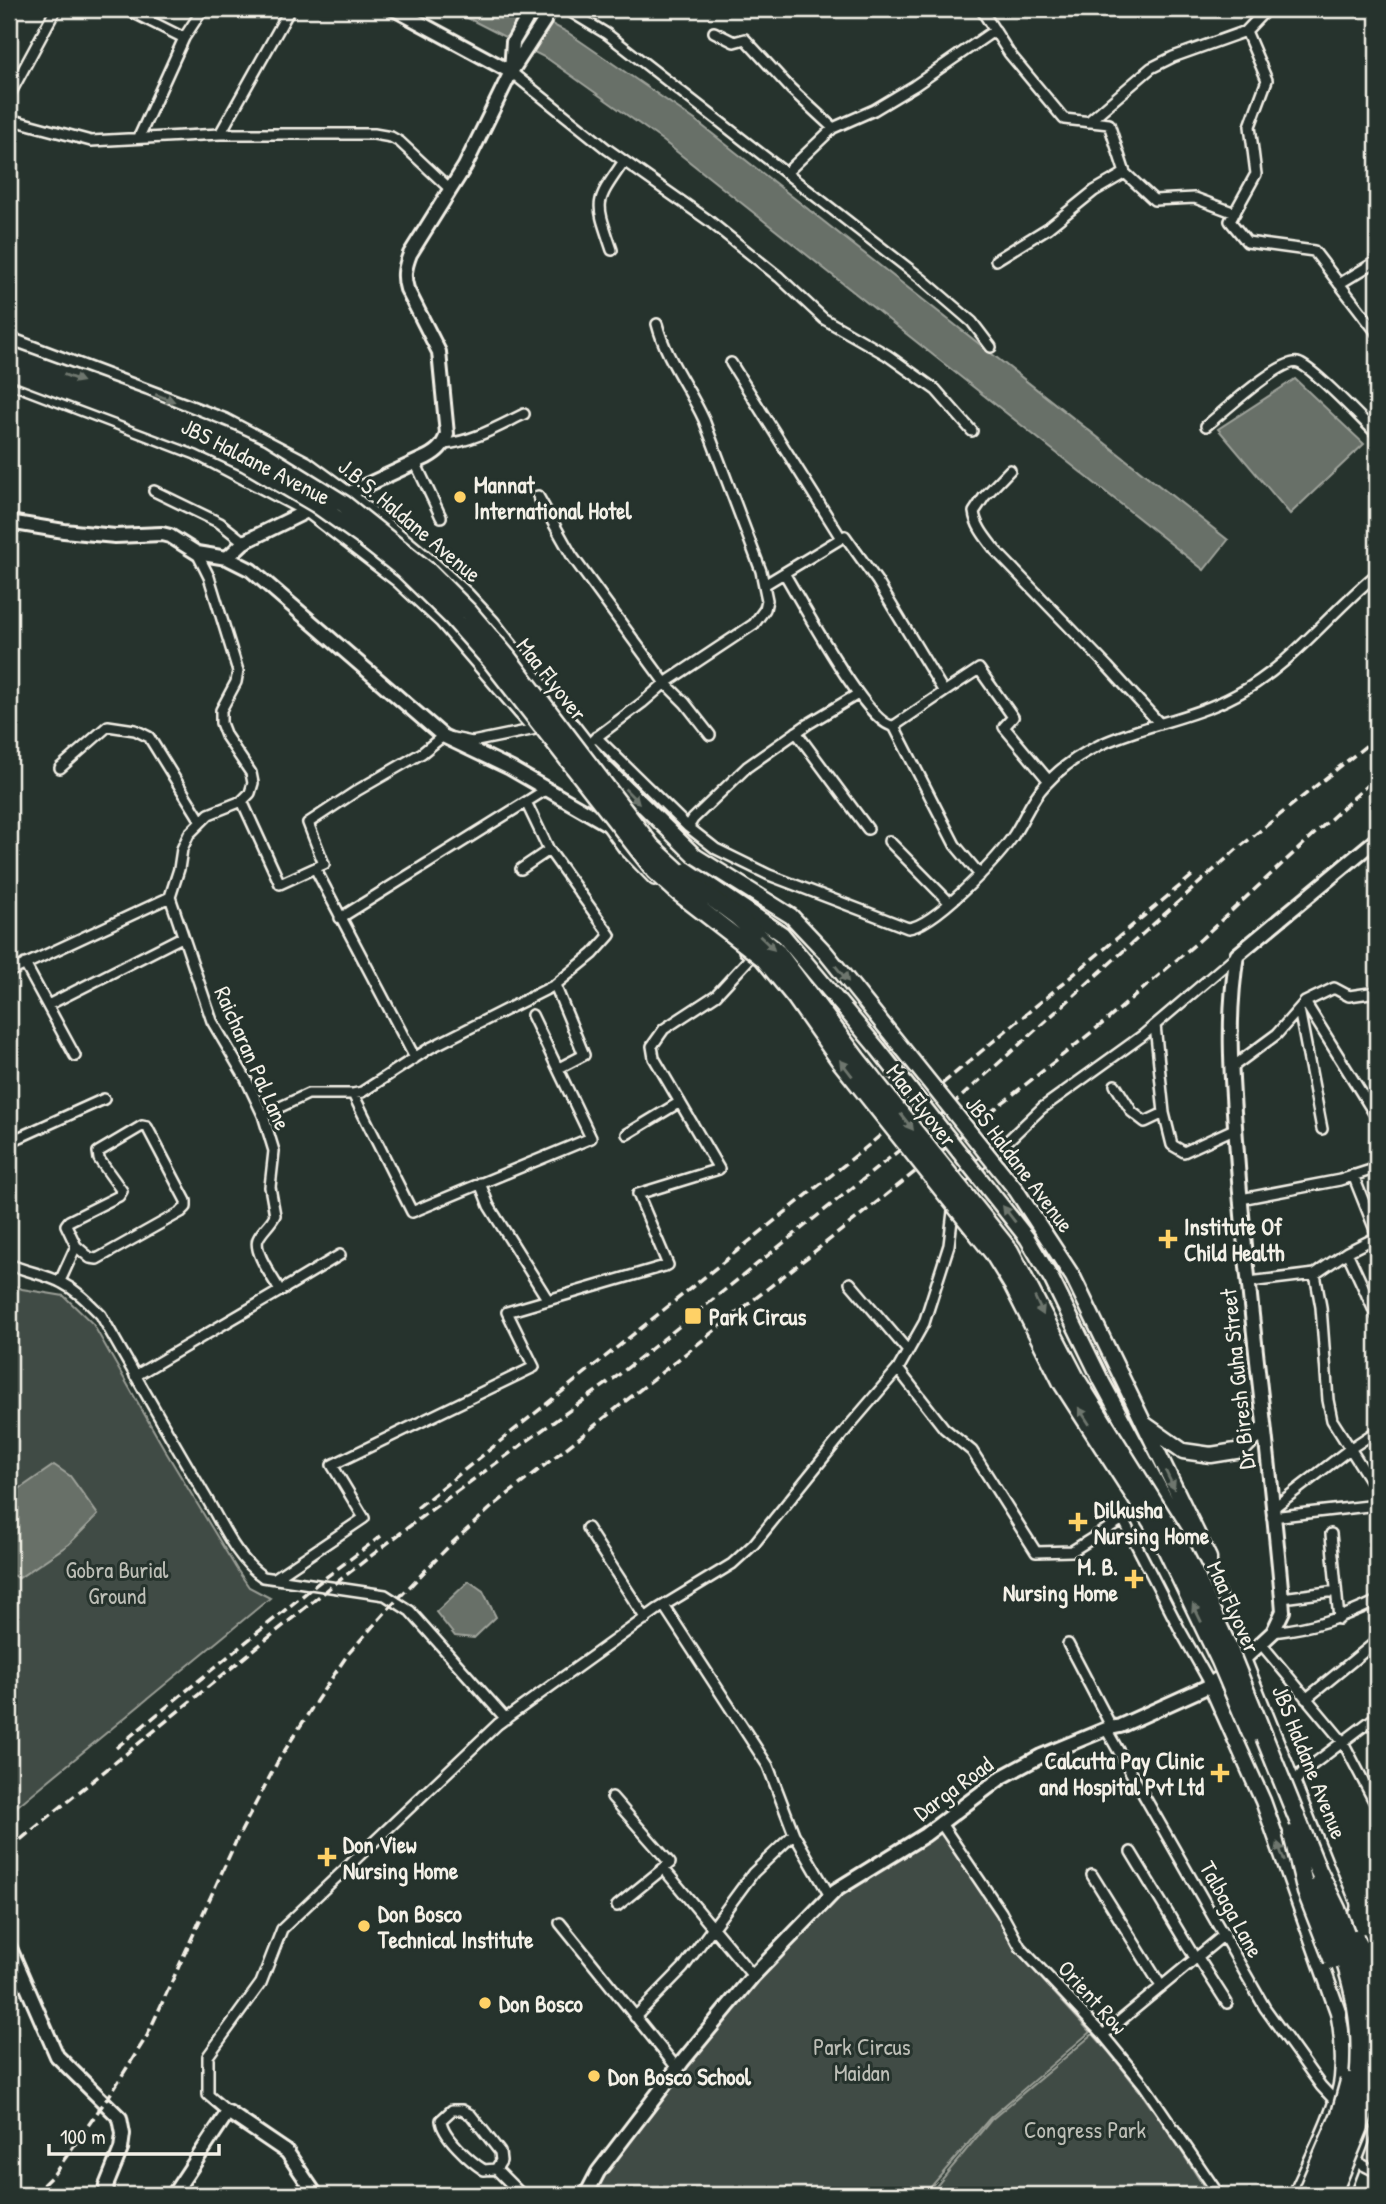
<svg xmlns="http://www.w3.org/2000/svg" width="1386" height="2204" font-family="'Patrick Hand',sans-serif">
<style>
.green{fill:#414b45;stroke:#9a9e96;stroke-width:2}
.water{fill:#676f68;stroke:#9fa39b;stroke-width:2}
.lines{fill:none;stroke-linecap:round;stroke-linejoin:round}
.street-casing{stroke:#f4f1e8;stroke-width:14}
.secondary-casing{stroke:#f4f1e8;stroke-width:18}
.primary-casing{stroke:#f4f1e8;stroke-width:19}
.street{stroke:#26332d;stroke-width:9}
.secondary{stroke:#26332d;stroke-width:12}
.primary{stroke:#26332d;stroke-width:14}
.rail{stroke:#f4f1e8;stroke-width:3.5;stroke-dasharray:10 5;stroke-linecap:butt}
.primary-bridge-casing{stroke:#f4f1e8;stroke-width:19;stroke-linecap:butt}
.highway-bridge-casing{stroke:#f4f1e8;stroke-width:21;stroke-linecap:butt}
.primary-bridge{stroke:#26332d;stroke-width:14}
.highway-bridge{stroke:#26332d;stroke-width:16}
.oneway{fill:#6e766e}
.poi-dot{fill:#ffd166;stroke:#26332d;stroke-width:2.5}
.labels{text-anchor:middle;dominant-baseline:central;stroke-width:6;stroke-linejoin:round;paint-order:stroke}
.street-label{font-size:23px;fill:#f4f1e8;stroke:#26332d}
.poi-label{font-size:23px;font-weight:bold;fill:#f4f1e8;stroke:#26332d;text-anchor:start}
.park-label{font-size:23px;fill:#bebfb7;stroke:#26332d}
</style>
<rect width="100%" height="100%" fill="#26332d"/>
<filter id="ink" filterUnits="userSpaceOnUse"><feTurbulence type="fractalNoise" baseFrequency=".0143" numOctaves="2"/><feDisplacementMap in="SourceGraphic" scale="14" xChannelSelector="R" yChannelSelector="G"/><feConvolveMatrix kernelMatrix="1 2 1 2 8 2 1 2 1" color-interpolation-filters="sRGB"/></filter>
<g filter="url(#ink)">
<path class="green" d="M 9,1283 L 22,1289 L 64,1296 L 93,1324 L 166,1452 L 236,1568 L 249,1587 L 270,1598 L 9,1813 Z
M 940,1832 L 995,1912 L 1015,1950 L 1090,2032 L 990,2118 L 924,2195 L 594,2195 L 604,2170 L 757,1972 L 839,1895 Z
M 1093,2034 C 1138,2084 1174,2138 1209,2195 L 929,2195 L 991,2120 Z"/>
<path class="water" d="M 450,9 L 523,9 L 567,32 L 695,120 L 1228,540 L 1204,570 L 662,140 L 548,59 Z
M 1295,379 L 1364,444 L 1290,514 L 1218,429 Z
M 54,1465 L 70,1476 L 98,1515 L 69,1544 L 19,1578 L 9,1574 L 9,1496 Z
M 469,1581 L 483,1591 L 496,1617 L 474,1638 L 455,1636 L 436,1612 Z"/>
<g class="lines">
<defs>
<path id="street" d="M 126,9 L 184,38
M 566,9 L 607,34 L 922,279 L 972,322 L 991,347
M 981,9 L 1009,53 L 1064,119 L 1109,124 L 1125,173 L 1154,200 L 1195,198 L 1235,213
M 1267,9 L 1246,31 L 1267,80 L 1250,126 L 1256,174 L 1230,221 L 1247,242 L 1314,251 L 1377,333
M 879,10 L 881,9
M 714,32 L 734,42 L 745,39 L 791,89 L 833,128
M 511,72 L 607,149 L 708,220 L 779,277 L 824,319 L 887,355 L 936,390 L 972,431
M 9,96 L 56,9
M 9,119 L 91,141 L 220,134 L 374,134 L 391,137 L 400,142 L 450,189
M 1088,122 L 1151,68 L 1173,57 L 1246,31
M 220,134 L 290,9
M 139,137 L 184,38 L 203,9
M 786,173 L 833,128 L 874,110 L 914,86 L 995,30
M 612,250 C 595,199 594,205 624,161
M 996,260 L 1048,228 L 1094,191 L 1125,173
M 1339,284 L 1377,261
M 731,363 L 841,538
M 1206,426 C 1221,414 1281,358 1298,363 C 1313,367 1363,421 1377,434
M 444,444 C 472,442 499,426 524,414
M 415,462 L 441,517
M 1010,470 L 984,497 L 974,512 C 976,527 986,538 995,550 L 1108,667 L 1160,724
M 154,491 L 220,523 L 244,542
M 538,496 L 572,556 L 665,683 L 685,703 L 710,735
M 764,585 L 845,536 L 877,581 L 944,692 L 894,726 C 868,727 800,599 784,573
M 944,692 L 979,669 L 1013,717 L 1004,727 L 1049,781
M 894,726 L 955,845 L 980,875
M 796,732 L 868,829
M 596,737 L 688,827 L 716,849 L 769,875 L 908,928 C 934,926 995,861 1011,839 C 1024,821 1030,800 1045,785 C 1098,726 1171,730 1236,695 C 1291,666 1329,613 1377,574
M 594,739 L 642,703 L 665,683 L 754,624 L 765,609 L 767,600 L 761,571 L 704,420 C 689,387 666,359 657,324
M 60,768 L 108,726 L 135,730 L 149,737 L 201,821
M 242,801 L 280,884 L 315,868 L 415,1058
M 608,827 L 623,848 L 654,880
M 688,827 L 693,819 L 747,767 L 808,724 L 858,694
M 889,841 L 949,902
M 315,868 L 324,864 L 308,823 L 358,790 L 422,753 L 443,736 L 472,742 L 536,729 L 542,724
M 521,869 L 549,850
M 340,918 L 547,789
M 25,964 L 75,1056
M 9,972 L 170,897
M 555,985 L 584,1055 L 559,1068
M 1305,1002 L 1377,1118
M 48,1005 L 182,937
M 1299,1009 L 1322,1129
M 1155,1025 L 1164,1113 L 1172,1145 L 1184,1152 L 1236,1128
M 1231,1068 L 1277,1034 L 1305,1002 L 1334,988 L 1349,996 L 1377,992
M 1115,1085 L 1132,1112 L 1145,1122 L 1164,1113
M 353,1094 L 412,1212 L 591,1138 L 532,1015
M 263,1115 L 308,1094 L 353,1094 L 362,1092 L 430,1048 L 555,985 L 593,954 L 610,935 L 549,850 L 526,802
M 627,1134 L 680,1102
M 9,1142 L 104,1099
M 1353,1175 L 1377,1235
M 480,1183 L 489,1206 L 548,1300
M 958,1186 L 959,1180 L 996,1152 L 1042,1108 L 1142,1036 L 1237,955
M 1241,1199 L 1340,1180 L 1377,1168
M 9,1264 C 26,1272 46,1274 62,1283 C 78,1291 89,1303 101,1315 C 135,1375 169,1435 204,1494 C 221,1522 235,1558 263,1577 L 385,1595 L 410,1611 L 506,1719
M 1315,1274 L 1321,1307 L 1328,1400 L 1332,1420 L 1377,1491
M 60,1281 L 76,1246 L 90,1258 L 97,1259 L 181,1212 L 186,1207 L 186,1201 L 147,1127 L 142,1126 L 98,1152 L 99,1159 L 122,1191 L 119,1196 L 69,1221 L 66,1225 L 76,1246
M 1249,1282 L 1315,1274 L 1347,1252
M 850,1283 L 908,1351
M 280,1291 L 340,1255
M 1367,1296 L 1377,1290
M 1377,1317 L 1347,1252 L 1377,1237
M 898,1369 L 924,1323 L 949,1245 L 954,1203
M 135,1376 L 280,1291 C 274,1279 253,1252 258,1239 C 262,1230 271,1224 275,1215 L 270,1187 L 274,1151 L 263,1115 L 246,1079 L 212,1021 L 170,897 L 179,869 L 182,849 L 189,834 L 209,814 L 242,801 L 250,793 L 253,783 L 251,773 L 226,736 L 221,723 L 221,710 L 236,682 L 238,671 L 209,577 L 197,553
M 1272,1509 L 1351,1448 L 1377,1431
M 1272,1517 L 1377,1505
M 587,1528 L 646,1619
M 1331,1534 L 1339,1619
M 275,1578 L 364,1518 L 332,1465 L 534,1367 L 507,1312 L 668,1265 L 638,1194 L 719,1169 L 654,1058 L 652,1046 L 664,1029 L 716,995 L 751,957 L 744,951
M 1282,1598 L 1336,1591
M 664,1606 L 768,1766 L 794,1834 L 830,1896
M 1273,1632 C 1315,1627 1339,1619 1377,1601
M 1068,1644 L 1112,1728
M 1262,1645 L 1343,1742 L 1377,1807
M 1306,1699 L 1377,1641
M 1106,1729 L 1265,2008 L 1321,2086 L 1335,2101
M 1295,1782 L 1303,1772 L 1377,1716
M 612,1797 L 670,1863 L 617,1906
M 940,1822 L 1001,1912 L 1020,1947 L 1103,2035 L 1144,2085 L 1219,2195
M 1131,1852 L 1195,1958
M 668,1874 L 753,1976
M 1092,1875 L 1161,1986
M 560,1923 L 677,2068
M 1197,1956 L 1227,2003
M 635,2017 L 683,1968 L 753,1873 L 794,1834
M 1103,2035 L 1225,1934
M 452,2110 L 462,2110 L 471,2115 L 500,2152 L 501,2161 L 496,2169 L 484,2170 C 471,2162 442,2136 441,2120 Z
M 228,2112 L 208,2095 L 208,2056 L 261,1983 L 282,1929 L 498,1724 L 658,1609 L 732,1564 L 754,1544 L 850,1425 L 898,1369 L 944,1428 L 972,1451 L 1036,1552 L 1072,1551 L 1123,1519 L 1179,1628 L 1211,1685
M 1355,2161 L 1377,2172
M 496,2169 L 522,2195"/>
<path id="secondary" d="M 394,9 L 511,72
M 511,71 L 513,42 L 532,9
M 341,497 L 427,457 C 438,451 443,446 447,434 L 439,352 L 407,289 C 403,276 405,267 410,254 L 465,166 L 511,72 L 544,21 L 547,9
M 9,522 L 64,531 L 115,536 L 162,534 L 170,536 L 197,553 L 227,558 L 251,570 L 443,736 L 510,768 L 623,833
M 227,558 L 244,542 L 315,507
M 1244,1659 L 1273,1632 L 1283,1611 C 1271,1463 1249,1315 1238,1167 C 1233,1094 1225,1027 1237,955 L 1377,839
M 9,1946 L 57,2056 L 120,2118 L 123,2134 L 121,2149 L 106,2186 L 108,2195
M 173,2195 L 228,2112 L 287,2152 L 316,2195
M 586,2195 L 598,2172 L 682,2062 L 753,1976 L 836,1890 L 925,1835 L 1002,1777 L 1041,1756 L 1106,1729 L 1120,1726 L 1211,1685"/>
<path id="primary" d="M 9,340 L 224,421 L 306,464 L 347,494 L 433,565 L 466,595 L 492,623 L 603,766 L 695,856
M 9,380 L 197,452 L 308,510 L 399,580 L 442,620 L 529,721
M 1120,1374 L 1209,1558 L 1209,1574
M 1101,1380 L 1197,1559 L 1209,1574 L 1342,1906
M 1146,1425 L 1183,1451 L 1211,1455 L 1242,1450 L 1263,1429
M 1234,1667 L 1211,1685 L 1263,1801 L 1338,2012 C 1342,2032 1344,2057 1342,2078 C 1339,2108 1309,2165 1296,2195
M 1341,2195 L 1365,2132"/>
</defs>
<use href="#street" class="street-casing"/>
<use href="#secondary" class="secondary-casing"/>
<use href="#primary" class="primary-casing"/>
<use href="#street" class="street"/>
<use href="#secondary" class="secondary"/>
<use href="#primary" class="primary"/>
<path class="rail" d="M 417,1508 L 864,1149 L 1193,875
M 116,1748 L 317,1584 L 381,1536
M 9,1849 L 332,1586 L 424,1515 L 616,1377 L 922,1132 L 1236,850 L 1377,737
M 32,2195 L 54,2174 L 111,2093 L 147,2036 L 237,1839 L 278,1761 L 317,1700 L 348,1654 L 391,1606 L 451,1544 L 493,1506 L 1107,1020 L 1201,939 L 1377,776"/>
<defs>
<path id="primary-bridge" d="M 695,856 L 791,916 L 825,952 L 1016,1190 L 1073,1277 L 1120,1374
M 687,870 L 782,934 L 878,1049 L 1027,1238 L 1052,1280 L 1101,1380"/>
<path id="highway-bridge" d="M 9,355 L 142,403 L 232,439 L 260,452 L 344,504 L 428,571 L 469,612 L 508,658 L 652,847 L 690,882 L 736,916 L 778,953 L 857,1059 L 1010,1251 L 1077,1380 L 1179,1543 L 1197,1579 L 1226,1642 L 1318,1870 L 1337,1909 L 1364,1982 L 1371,2015 L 1373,2068 L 1369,2097 L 1360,2127 L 1332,2195
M 9,370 L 201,442 L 246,463 L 316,504 L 361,536 L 404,570 L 451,616 L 491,661 L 655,871 L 679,893 L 763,958 L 795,997 L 840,1061 L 993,1253 L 1012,1284 L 1062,1383 L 1159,1534 L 1220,1661 L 1251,1734
M 1292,1834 L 1306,1892 L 1333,1961
M 1315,1887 C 1348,1959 1371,2025 1354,2105 C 1347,2136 1331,2166 1319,2195
M 1355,1938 L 1377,1975
M 1305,2195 L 1340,2114 L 1349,2081"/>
</defs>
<use href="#primary-bridge" class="primary-bridge-casing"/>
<use href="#highway-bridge" class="highway-bridge-casing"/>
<use href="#primary-bridge" class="primary-bridge"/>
<use href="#highway-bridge" class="highway-bridge"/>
</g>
<defs><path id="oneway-solid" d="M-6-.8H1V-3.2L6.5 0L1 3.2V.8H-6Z" transform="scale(1.75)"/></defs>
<g class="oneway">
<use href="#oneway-solid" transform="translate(73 378) rotate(20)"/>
<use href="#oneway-solid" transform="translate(165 398) rotate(20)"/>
<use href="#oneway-solid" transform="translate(632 796) rotate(45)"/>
<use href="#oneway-solid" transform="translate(767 943) rotate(44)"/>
<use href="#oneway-solid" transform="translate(842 974) rotate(51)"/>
<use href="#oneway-solid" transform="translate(846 1068) rotate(-128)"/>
<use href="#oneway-solid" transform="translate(907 1122) rotate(52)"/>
<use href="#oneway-solid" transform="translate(1009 1214) rotate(-128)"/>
<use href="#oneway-solid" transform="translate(1039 1306) rotate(65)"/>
<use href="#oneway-solid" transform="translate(1084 1416) rotate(-123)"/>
<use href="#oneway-solid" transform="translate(1170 1480) rotate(64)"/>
<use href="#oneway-solid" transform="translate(1197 1613) rotate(-116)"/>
<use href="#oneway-solid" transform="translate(1281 1852) rotate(-110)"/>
</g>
</g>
<g class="poi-dot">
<circle cx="460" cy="497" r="7"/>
<path d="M1164.5 1228.5h7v7h7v7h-7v7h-7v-7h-7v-7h7z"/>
<rect x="684" y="1307" width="18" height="18" rx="3.5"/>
<path d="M1074.5 1511.5h7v7h7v7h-7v7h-7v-7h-7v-7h7z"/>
<path d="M1130.5 1568.5h7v7h7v7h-7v7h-7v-7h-7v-7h7z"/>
<path d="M1216.5 1762.5h7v7h7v7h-7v7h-7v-7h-7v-7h7z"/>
<path d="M323.5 1846.5h7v7h7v7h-7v7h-7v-7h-7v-7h7z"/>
<circle cx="364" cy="1926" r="7"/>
<circle cx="485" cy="2003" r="7"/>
<circle cx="594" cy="2076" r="7"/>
</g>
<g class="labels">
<g class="street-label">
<text transform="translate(256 461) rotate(27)">JBS Haldane Avenue</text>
<text transform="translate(410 520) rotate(40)">J.B.S. Haldane Avenue</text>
<text transform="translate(552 679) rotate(52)">Maa Flyover</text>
<text transform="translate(253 1058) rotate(66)">Raicharan Pal Lane</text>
<text transform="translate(922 1105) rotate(52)">Maa Flyover</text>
<text transform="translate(1020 1164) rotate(53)">JBS Haldane Avenue</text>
<text transform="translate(1237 1379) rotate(-96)">Dr Biresh Guha Street</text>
<text transform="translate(1234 1607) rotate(66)">Maa Flyover</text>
<text transform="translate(1310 1762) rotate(68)">JBS Haldane Avenue</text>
<text transform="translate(953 1788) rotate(-36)">Darga Road</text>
<text transform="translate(1232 1909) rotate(61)">Talbaga Lane</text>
<text transform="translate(1093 1997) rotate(48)">Orient Row</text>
</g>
<g class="poi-label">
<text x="474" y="484">Mannat<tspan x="474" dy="26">International Hotel</tspan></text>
<text x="1184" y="1226">Institute Of<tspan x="1184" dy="26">Child Health</tspan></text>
<text x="709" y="1316">Park Circus</text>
<text x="1094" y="1509">Dilkusha<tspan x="1094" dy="26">Nursing Home</tspan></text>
<text x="1118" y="1566" text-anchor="end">M. B.<tspan x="1118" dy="26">Nursing Home</tspan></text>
<text x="1204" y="1760" text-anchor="end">Calcutta Pay Clinic<tspan x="1204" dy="26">and Hospital Pvt Ltd</tspan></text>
<text x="343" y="1844">Don View<tspan x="343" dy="26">Nursing Home</tspan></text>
<text x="378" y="1913">Don Bosco<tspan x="378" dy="26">Technical Institute</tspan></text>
<text x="499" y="2003">Don Bosco</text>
<text x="608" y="2076">Don Bosco School</text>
</g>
<g class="park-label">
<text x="117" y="1569">Gobra Burial<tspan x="117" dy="26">Ground</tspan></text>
<text x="862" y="2046">Park Circus<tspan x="862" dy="26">Maidan</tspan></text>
<text x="1085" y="2129">Congress Park</text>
</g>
</g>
<rect width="1386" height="2204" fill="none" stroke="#26332d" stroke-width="35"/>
<rect x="18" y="18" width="1351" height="2169" fill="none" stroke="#f4f1e8" stroke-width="2.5" filter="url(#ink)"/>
<path d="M49 2144v10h170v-10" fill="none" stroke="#f4f1e8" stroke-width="3.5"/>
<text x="60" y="2144" font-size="21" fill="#f4f1e8" stroke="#26332d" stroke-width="5" paint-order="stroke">100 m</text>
</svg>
